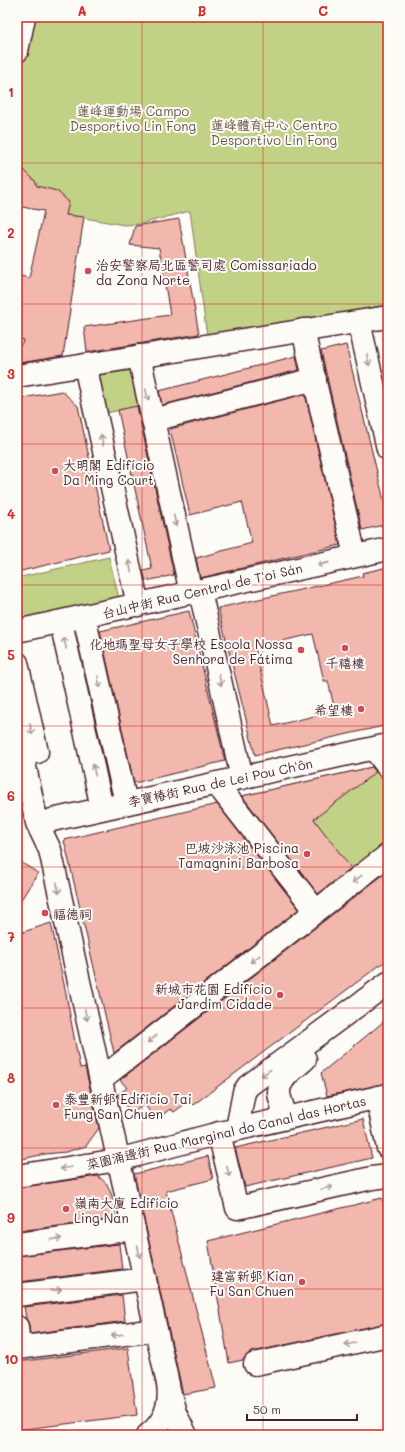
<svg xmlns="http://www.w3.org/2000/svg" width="405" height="1452" font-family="Mali,'LXGW WenKai TC',sans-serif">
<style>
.green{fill:#c1d286;stroke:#867858}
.building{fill:#f2b7ad;stroke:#4a1f2b;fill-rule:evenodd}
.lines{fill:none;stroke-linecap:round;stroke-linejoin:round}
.minor-casing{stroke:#4a1f2b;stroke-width:25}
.major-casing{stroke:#4a1f2b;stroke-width:25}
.minor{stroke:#fdfcf7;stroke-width:22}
.major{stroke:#fdfcf7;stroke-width:22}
.oneway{stroke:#ac999b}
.grid{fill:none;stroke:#d62828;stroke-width:1;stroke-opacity:0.55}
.poi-dot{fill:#d1495b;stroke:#fdfcf7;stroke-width:1.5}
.labels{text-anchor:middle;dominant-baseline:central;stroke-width:4;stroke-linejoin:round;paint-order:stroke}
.park-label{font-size:13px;fill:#6e5546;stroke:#fdfcf7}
.poi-label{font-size:13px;fill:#4a1f2b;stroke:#fdfcf7;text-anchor:start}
.street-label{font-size:13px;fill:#4a1f2b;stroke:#fdfcf7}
.neatline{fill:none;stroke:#d62828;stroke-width:1.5}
.grid-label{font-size:13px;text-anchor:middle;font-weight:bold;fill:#d62828}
</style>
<rect width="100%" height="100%" fill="#fdfcf7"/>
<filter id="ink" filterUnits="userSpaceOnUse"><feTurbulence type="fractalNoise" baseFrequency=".025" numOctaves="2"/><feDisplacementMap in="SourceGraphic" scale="8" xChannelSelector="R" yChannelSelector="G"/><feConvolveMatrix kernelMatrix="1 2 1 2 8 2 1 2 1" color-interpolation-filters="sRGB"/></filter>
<g filter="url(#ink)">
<path class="green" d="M 30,17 L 388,17 L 388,305 L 207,336 L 190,211 L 140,224 L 124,225 L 17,206 L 17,88 Z
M 133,370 L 141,406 L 101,414 L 94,376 Z
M 109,557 L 121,607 L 24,628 L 17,598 L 17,578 Z
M 82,646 L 112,779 L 103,781 L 73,648 Z
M 372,767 L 388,787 L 388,844 L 313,901 L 233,798 Z"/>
<path class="building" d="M 17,163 L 35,181 L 37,186 L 57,191 L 69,202 L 66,215 L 84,217 L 63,356 L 19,363 L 17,351 L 24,340 L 17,338 L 17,275 L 29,278 L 44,211 L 17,206 Z
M 179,219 L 199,334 L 87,352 L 84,327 L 170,315 L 159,248 L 130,245 L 135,226 Z
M 346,345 L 388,517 L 388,524 L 362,530 L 321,351 Z
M 296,356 L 299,370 L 162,405 L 159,391 Z
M 62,391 L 78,406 L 109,550 L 17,572 L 17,399 Z
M 305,394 L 340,545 L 200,578 L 196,558 L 252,543 L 242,502 L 190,515 L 170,429 Z
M 137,406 L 174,575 L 146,581 L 143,571 L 152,569 L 118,410 Z
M 388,567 L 388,725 L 255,755 L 218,608 L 363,576 L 362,573 ZM 313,634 L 324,681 L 328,681 L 335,711 L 273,726 L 255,647 Z
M 189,611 L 225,761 L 134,783 L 100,631 Z
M 372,767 L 376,772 L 314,819 L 351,868 L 318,894 L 242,796 Z
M 217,804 L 299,909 L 114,1053 L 64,840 Z
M 17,860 L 38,873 L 17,906 Z
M 388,871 L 388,959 L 193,1105 L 189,1101 L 174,1112 L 170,1109 L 156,1120 L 144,1104 L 132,1114 L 117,1095 L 127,1088 L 120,1080 Z
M 51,923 L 65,989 L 80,1068 L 85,1067 L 99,1128 L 86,1146 L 66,1152 L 45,1154 L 17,1160 L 17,933 L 23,932 Z
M 388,1018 L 388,1083 L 327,1096 L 321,1073 Z
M 363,1119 L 372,1158 L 245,1187 L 235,1148 Z
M 208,1156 L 213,1179 L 166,1191 L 216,1388 L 183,1394 L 134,1174 Z
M 98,1176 L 107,1184 L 112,1196 L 116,1219 L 17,1231 L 17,1188 Z
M 382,1198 L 388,1223 L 388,1323 L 252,1352 L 247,1355 L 243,1360 L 229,1363 L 208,1241 Z
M 119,1244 L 122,1269 L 19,1282 L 17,1256 Z
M 122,1295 L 125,1321 L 30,1334 L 29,1325 L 26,1318 L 24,1307 Z
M 128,1348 L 137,1415 L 17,1430 L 17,1362 Z"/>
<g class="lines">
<defs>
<path id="minor" d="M 359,322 L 388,449
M 303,330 L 355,556
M 139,356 L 191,593
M 85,365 L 138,605
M 153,420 L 315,379
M 200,591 L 242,778
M 84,616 L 126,803
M 61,622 L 102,808
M 17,631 L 388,549
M 374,749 L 388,767
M 216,783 L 316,911
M 52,820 L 388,745
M 101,1079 L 388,855
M 377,1097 L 388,1148
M 286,1118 C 284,1110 280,1101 279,1093 C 278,1078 296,1068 305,1059
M 237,1129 L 244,1092 L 248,1086 L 388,983
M 219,1133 L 237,1208 L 372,1178 L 388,1176
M 118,1160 L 212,1135 L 388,1095
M 17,1244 L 134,1229
M 17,1295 L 145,1279
M 17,1327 L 19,1347
M 17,1348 L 156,1330
M 255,1364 L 388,1335"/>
<path id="major" d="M 17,51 L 24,17
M 17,376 L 388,317
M 17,663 L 37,752
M 17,730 L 37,823 L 50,850 L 168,1384 C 171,1404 165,1422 148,1435
M 17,1176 L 118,1160
M 170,1394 L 175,1413 L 186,1435"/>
</defs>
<use href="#minor" class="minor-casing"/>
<use href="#major" class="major-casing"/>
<use href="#minor" class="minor"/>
<use href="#major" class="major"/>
</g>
<defs><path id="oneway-shaft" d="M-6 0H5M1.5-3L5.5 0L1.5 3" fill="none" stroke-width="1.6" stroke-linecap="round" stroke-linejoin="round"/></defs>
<g class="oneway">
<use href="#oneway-shaft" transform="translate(368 360) rotate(77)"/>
<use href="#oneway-shaft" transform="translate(147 395) rotate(78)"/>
<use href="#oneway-shaft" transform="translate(102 440) rotate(-102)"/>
<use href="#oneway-shaft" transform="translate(175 521) rotate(78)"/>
<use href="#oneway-shaft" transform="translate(323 564) rotate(167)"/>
<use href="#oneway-shaft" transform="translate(130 566) rotate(-102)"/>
<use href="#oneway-shaft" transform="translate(65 643) rotate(-102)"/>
<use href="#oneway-shaft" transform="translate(220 680) rotate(77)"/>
<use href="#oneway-shaft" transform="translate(99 682) rotate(78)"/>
<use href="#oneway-shaft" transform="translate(31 729) rotate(78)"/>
<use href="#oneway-shaft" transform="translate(94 770) rotate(-102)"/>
<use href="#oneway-shaft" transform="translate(357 879) rotate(142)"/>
<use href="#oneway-shaft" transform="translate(58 888) rotate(78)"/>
<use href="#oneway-shaft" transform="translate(255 959) rotate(142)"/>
<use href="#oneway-shaft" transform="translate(86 1015) rotate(77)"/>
<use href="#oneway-shaft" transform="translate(152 1039) rotate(142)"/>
<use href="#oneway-shaft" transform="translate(266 1073) rotate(144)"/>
<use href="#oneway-shaft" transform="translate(66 1168) rotate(171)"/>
<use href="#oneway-shaft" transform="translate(228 1171) rotate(77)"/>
<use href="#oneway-shaft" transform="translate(327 1188) rotate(-13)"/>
<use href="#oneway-shaft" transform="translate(56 1239) rotate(-7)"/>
<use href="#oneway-shaft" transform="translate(139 1252) rotate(78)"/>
<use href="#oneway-shaft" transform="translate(56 1290) rotate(-7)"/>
<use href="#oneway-shaft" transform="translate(117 1335) rotate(173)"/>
<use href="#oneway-shaft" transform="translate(350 1344) rotate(168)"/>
</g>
</g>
<path class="grid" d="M 142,17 L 142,1435M 263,17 L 263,1435M 17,163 L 388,163M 17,304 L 388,304M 17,444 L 388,444M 17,585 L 388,585M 17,726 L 388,726M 17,867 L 388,867M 17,1008 L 388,1008M 17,1148 L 388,1148M 17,1289 L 388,1289"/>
<g class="poi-dot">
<circle cx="88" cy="271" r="4"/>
<circle cx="55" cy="471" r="4"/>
<circle cx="345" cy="648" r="4"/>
<circle cx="301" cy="650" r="4"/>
<circle cx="361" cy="709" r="4"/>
<circle cx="307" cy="854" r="4"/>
<circle cx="45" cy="913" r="4"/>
<circle cx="280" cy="995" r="4"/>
<circle cx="56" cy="1105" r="4"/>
<circle cx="66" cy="1209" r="4"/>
<circle cx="302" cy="1282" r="4"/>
</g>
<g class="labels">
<g class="park-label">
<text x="133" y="110">蓮峰運動場 Campo<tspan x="133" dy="15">Desportivo Lin Fong</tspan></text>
<text x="274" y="124">蓮峰體育中心 Centro<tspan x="274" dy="15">Desportivo Lin Fong</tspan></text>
</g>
<g class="poi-label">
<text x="96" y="264">治安警察局北區警司處 Comissariado<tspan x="96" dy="15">da Zona Norte</tspan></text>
<text x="63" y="464">大明閣 Edifício<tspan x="63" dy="15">Da Ming Court</tspan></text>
<text x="293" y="643" text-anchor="end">化地瑪聖母女子學校 Escola Nossa<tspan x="293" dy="15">Senhora de Fátima</tspan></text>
<text x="345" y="662" text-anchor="middle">千禧樓</text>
<text x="353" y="709" text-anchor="end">希望樓</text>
<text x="299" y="847" text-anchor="end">巴坡沙泳池 Piscina<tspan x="299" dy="15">Tamagnini Barbosa</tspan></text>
<text x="53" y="913">福德祠</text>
<text x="272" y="988" text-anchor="end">新城市花園 Edifício<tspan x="272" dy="15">Jardim Cidade</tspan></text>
<text x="64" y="1098">泰豐新邨 Edifício Tai<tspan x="64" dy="15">Fung San Chuen</tspan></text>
<text x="74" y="1202">嶺南大廈 Edifício<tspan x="74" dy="15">Ling Nan</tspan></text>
<text x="294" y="1275" text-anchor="end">建富新邨 Kian<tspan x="294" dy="15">Fu San Chuen</tspan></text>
</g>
<g class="street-label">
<text transform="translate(202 590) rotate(-13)">台山中街 Rua Central de T'oi Sán</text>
<text transform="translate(220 782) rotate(-12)">李寶椿街 Rua de Lei Pou Ch'ôn</text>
<text transform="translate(226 1132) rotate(-13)">菜園涌邊街 Rua Marginal do Canal das Hortas</text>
</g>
</g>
<rect width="405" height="1452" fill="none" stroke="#fdfcf7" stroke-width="44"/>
<path d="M247 1414v6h110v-6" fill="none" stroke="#4a1f2b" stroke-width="2"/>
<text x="253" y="1414" font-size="12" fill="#4a1f2b" stroke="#fdfcf7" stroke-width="3" paint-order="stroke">50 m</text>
<rect x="22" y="22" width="361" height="1408" class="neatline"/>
<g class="grid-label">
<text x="82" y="16">A</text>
<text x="202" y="16">B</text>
<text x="323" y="16">C</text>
<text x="11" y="97">1</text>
<text x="11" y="238">2</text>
<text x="11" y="379">3</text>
<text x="11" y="519">4</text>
<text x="11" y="660">5</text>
<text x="11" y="801">6</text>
<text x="11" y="942">7</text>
<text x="11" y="1083">8</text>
<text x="11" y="1223">9</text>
<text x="11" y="1364">10</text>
</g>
</svg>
